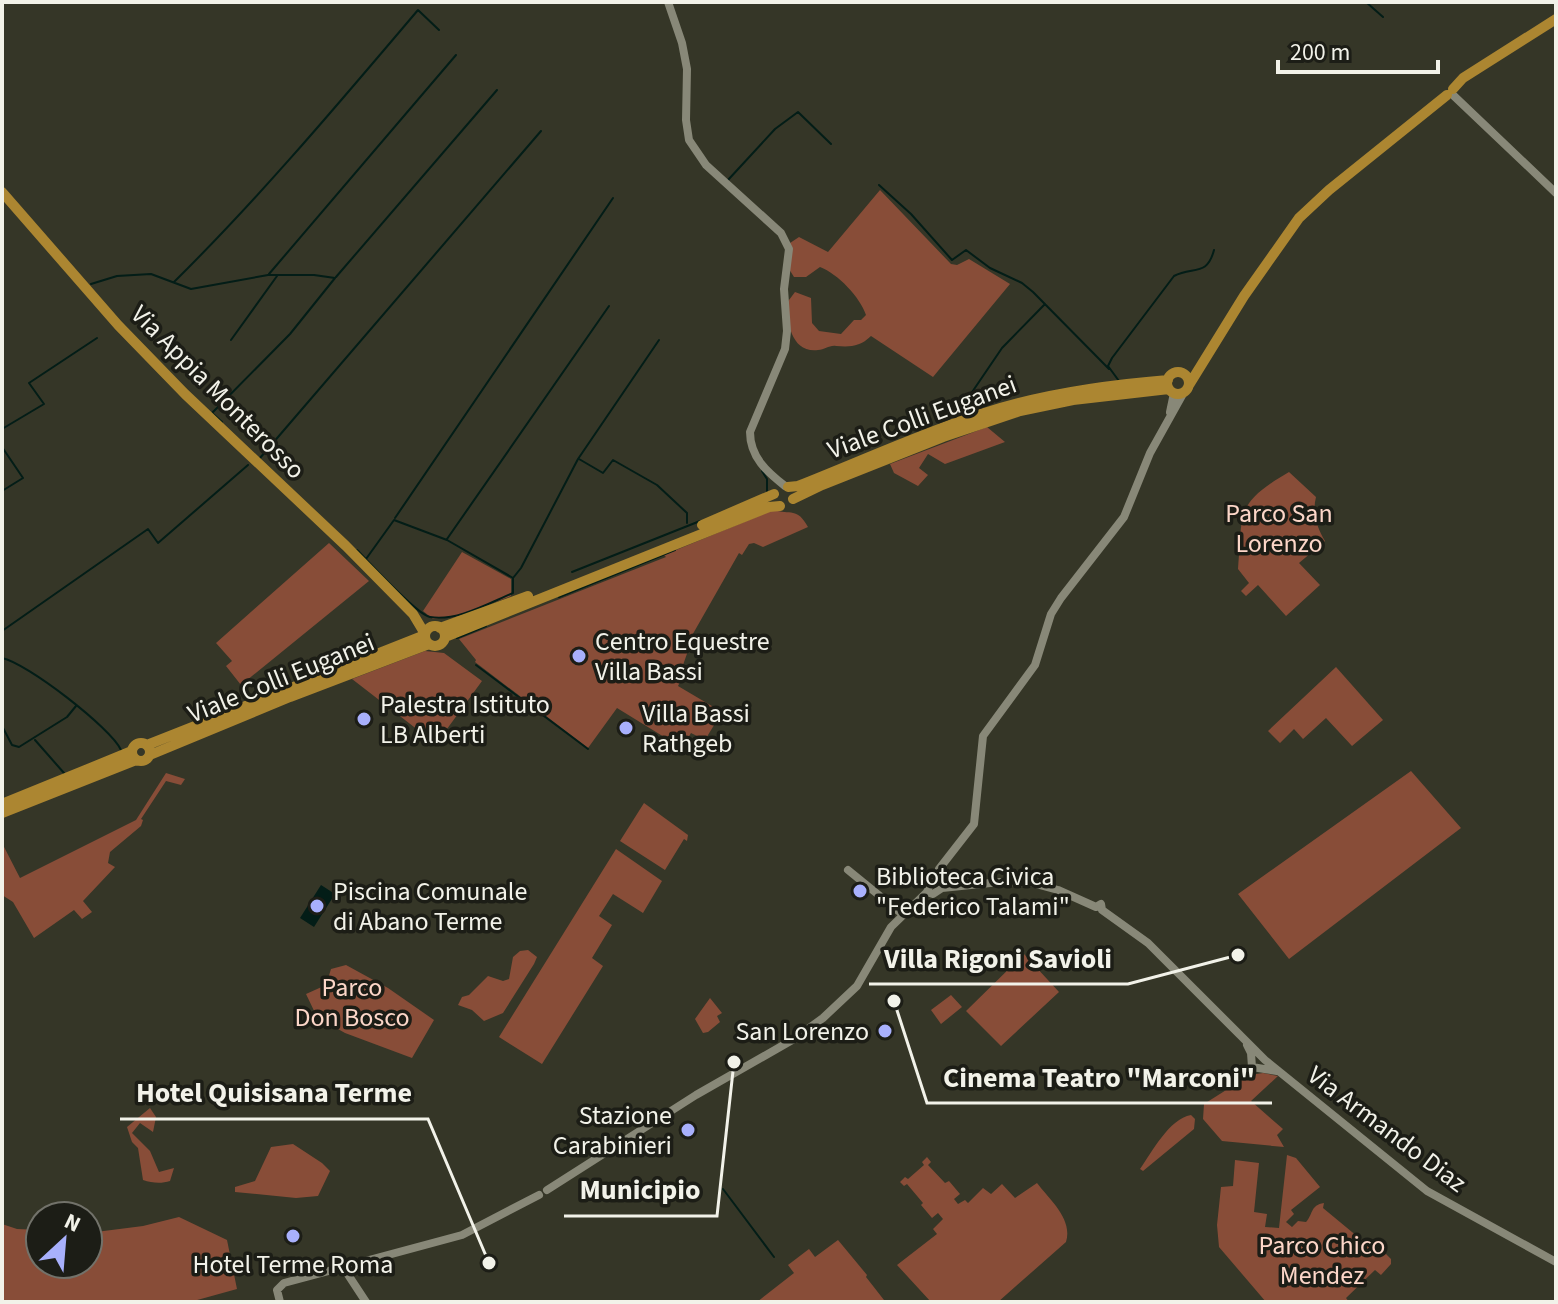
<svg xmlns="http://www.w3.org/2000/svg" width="1558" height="1304" font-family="'Source Sans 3',sans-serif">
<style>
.green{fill:#884d38}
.water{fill:#031d17}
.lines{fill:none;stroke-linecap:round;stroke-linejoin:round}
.stream{stroke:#031d17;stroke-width:2}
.minor{stroke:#888878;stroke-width:8}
.major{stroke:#ac8631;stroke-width:10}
.poi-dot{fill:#a8b0fc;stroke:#1c1d16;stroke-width:3}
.labels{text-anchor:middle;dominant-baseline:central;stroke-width:7;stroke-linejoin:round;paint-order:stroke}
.street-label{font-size:26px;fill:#f2f2e9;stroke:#1c1d16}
.park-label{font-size:26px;fill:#fcd6c8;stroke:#1c1d16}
.poi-label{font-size:26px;fill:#f2f2e9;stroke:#1c1d16;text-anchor:start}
.leader{fill:none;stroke:#f2f2e9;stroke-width:3}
.callout-dot{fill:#f2f2e9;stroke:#1c1d16;stroke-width:3}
.callout-label{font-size:28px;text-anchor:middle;font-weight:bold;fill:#f2f2e9;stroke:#1c1d16;stroke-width:7;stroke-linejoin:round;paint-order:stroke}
</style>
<rect width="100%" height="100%" fill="#353627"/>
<path class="green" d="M 880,190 L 951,264 L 957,265 L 969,259 L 1010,284 L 933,377 L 871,336 C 860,347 850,347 836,346 C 829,345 825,350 818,350 C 791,353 788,323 786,304 L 795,292 L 811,298 L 812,323 L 819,331 L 841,334 L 854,320 L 861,320 L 866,315 C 860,297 838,274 820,267 L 806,277 L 794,277 L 789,269 L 790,243 L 799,237 L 828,252 Z
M 987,427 L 1005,442 L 945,464 L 928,454 L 919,468 L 928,475 L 918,486 L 894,473 L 890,464 Z
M 1289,472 L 1316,497 C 1312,512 1317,528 1325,541 L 1299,563 L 1320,585 L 1286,616 L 1258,585 L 1246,596 L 1241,591 L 1249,583 L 1238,569 C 1243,513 1234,504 1289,472 Z
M 773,510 C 791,515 797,507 808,527 L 763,547 L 754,543 L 749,544 L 742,555 L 739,553 L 686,646 L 689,648 L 683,665 L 687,668 L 678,686 L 722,712 L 705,740 L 691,733 L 682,748 L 617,708 L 588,748 L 475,662 L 476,660 L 459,639 L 666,557 L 664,555 Z
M 329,543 L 369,581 L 241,685 L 226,666 L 232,661 L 216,643 Z
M 462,552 L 511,579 L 511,596 L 457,617 L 433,619 L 423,611 Z
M 425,651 L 444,653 L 482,681 L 436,744 L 352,679 Z
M 1336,667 L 1383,720 L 1352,746 L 1326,718 L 1303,739 L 1294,729 L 1280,743 L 1268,731 Z
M 1411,771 L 1461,828 L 1289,959 L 1238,894 Z
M 166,773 L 185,779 L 181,785 L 166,781 L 141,819 L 143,820 L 141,826 L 110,852 L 108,863 L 115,867 L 83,901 L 92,912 L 82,919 L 74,910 L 34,938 L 13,902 L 2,895 L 2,843 L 20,878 L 136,820 Z
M 644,803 L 688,835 L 687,841 L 684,839 L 665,870 L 620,841 Z
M 616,849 L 662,881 L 643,913 L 613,894 L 599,916 L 612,925 L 592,958 L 603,966 L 542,1064 L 499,1037 Z
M 528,950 L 537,957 L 534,964 L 503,1013 L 484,1021 L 472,1010 L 458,1005 L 462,997 L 469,995 L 488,976 L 503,981 L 509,979 L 513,957 L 520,951 Z
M 1024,954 L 1059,992 L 1001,1046 L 966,1011 Z
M 346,965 L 388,988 L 434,1020 L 412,1058 L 345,1033 L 317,1017 L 306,994 L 326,985 L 331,969 Z
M 951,995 L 962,1007 L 941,1024 L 931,1010 Z
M 710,998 L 722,1013 L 717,1016 L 720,1022 L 708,1032 L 703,1033 L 695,1019 Z
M 1263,1073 L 1278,1076 L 1251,1101 L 1283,1129 L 1277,1135 L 1284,1147 L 1222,1141 L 1203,1119 L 1204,1104 L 1250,1075 Z
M 150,1108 L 156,1117 L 153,1132 L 140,1123 L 132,1133 L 150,1151 L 159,1172 L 174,1168 L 170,1181 C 161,1184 152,1183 143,1180 L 138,1148 L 132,1142 L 127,1127 Z
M 1191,1115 L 1195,1119 L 1194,1129 L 1143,1171 L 1140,1169 C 1152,1152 1169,1119 1191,1115 Z
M 293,1144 L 322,1163 L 330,1171 L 318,1196 L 296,1198 L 235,1192 L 235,1187 L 255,1181 L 271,1147 Z
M 1287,1155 L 1296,1158 L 1320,1187 L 1291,1210 L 1294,1214 L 1286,1222 L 1292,1227 L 1298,1221 L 1306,1222 C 1313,1215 1310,1205 1324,1203 L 1323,1208 L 1381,1256 L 1386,1254 L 1391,1259 L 1391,1264 L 1381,1275 L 1375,1270 L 1346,1298 L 1349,1302 L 1266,1302 L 1219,1247 L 1217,1225 L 1221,1187 L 1233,1186 L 1235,1160 L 1259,1163 L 1254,1212 L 1267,1214 L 1265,1227 L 1279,1228 Z
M 927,1157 L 931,1162 L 928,1165 L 945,1183 L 949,1181 L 960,1194 L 954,1199 L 958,1204 L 965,1200 L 968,1203 L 983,1188 L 991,1194 L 1002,1184 L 1015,1198 L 1037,1183 C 1050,1200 1073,1219 1066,1242 L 998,1302 L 931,1302 L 897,1265 L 937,1234 L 933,1229 L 943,1219 L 938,1213 L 932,1218 L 921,1205 L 923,1203 L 907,1184 L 904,1186 L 900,1182 L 905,1177 L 908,1179 L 924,1165 L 922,1162 Z
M 179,1217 L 227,1240 L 237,1289 L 190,1302 L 5,1302 L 2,1299 L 2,1224 L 17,1229 L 40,1230 L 40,1264 L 88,1264 L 88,1233 L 143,1226 Z
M 838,1240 L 867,1275 L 866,1277 L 884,1300 L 881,1302 L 757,1302 L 794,1273 L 788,1265 L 809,1249 L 815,1257 Z"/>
<path class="water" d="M 321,885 L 335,894 L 314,927 L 300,918 Z"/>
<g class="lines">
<path class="stream" d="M 1366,2 L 1383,17
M 728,180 L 775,129 L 798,112 L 831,144
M 879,185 L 911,214 L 952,260 L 966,250 L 990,268 L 1022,283 L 1033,292 L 1109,369
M 269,274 L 456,55
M 336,277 L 497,90
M 174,282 C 261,196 339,103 418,10 L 439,30
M 91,284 L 117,276 L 151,274 L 191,289 L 268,275 L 314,275 L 335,278 L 290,334 L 212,413 L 222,422
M 231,340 L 277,276
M 1119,381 L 1108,366 L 1112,358 L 1174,276 C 1193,266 1207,277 1214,250
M 952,416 L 960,402 L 964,404 L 1002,348 L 1045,304
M 2,429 L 44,404 L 29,383 L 97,338
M 2,447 L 23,478 L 2,491
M 260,458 L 541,131
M 579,459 L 603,473 L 613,460 L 657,485 L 687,513 L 687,523
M 762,471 L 767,479 L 767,491
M 395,518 L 613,198
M 447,539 L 609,306
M 357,550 C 370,563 416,614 430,617 C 456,622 489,603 513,593 L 513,578 L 447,540 L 394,520 L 366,559
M 572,572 L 700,521
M 513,578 L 521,568 L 578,459 L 659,340
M 559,597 L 675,550
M 2,631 L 148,529 L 158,543 L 248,465
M 457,638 L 486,626
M 2,658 C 27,663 111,728 121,750
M 476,665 L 588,749
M 2,726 L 12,745 L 19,747 L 67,717 L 76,706
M 35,740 L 64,773
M 723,1189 L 774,1257"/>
<path class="minor" d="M 668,2 L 682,43 L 687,69 L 686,120 L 689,140 L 706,165 L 781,233 L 789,249 L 784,289 L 787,331 L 785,349 L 750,432 C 750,457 767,472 785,486
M 1454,96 L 1556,193
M 1170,412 L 1174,393
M 848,870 L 902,914
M 937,879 L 939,869 L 974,824 L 983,736 L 1035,665 L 1051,614 L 1061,598 L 1124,517 L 1150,453 L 1184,392
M 927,892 L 933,894 L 942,888 L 1000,882 L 1032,883 L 1058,890 L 1096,907 L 1101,904 L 1102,910 L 1148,943 L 1265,1060 L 1427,1191 L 1556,1262
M 1247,1045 L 1251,1053 L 1252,1067 L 1277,1071
M 547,1190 L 696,1095 L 794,1039 L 823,1018 L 857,986 L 891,927 L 927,892 L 931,881 L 937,879
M 343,1267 L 366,1302
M 280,1302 L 277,1290 L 284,1283 L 462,1235 L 539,1195"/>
<path class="major" d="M 1453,89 L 1463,78 L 1556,19
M 2,192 L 118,325 L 185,394 L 346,546 L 413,614 L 425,634
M1167 383a11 11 0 1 1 22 0a11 11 0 1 1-22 0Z
M 1189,385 L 1244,296 L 1299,218 L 1329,190 L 1447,95
M 788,487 L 798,486 C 859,462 920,434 981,414 C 1041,394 1106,385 1168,380
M 793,499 L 822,485 L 943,437 L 1020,411 L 1073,400 L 1169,389
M 702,525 L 774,494
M425 636a10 10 0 1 1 20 0a10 10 0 1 1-20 0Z
M 440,628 L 528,596
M 445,637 L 769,507 L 780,506
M132 752a9 9 0 1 1 18 0a9 9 0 1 1-18 0Z
M 147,745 L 425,635
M 150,755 L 290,697 L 429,644
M 2,804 L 132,751
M 2,813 L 136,760"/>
</g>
<g class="poi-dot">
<circle cx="579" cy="656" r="8"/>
<circle cx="364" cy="719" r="8"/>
<circle cx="626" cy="728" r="8"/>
<circle cx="860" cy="891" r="8"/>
<circle cx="317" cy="906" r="8"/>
<circle cx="885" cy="1031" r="8"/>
<circle cx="688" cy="1130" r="8"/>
<circle cx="293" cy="1236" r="8"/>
</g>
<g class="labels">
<g class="street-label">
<text transform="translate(218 392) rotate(45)">Via Appia Monterosso</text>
<text transform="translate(922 417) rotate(-20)">Viale Colli Euganei</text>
<text transform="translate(281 678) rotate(-22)">Viale Colli Euganei</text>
<text transform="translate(1387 1129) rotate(37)">Via Armando Diaz</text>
</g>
<g class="park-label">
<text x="1279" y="513">Parco San<tspan x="1279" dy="30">Lorenzo</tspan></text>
<text x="352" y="987">Parco<tspan x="352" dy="30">Don Bosco</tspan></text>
<text x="1322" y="1245">Parco Chico<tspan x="1322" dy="30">Mendez</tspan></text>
</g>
<g class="poi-label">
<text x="595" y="641">Centro Equestre<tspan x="595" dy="30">Villa Bassi</tspan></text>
<text x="380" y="704">Palestra Istituto<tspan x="380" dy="30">LB Alberti</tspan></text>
<text x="642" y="713">Villa Bassi<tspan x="642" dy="30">Rathgeb</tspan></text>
<text x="876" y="876">Biblioteca Civica<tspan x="876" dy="30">"Federico Talami"</tspan></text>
<text x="333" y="891">Piscina Comunale<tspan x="333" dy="30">di Abano Terme</tspan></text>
<text x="869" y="1031" text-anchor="end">San Lorenzo</text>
<text x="672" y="1115" text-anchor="end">Stazione<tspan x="672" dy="30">Carabinieri</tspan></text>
<text x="293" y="1264" text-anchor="middle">Hotel Terme Roma</text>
</g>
</g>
<path class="leader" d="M1238 955L1128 984H869M894 1001L927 1103H1272M489 1263L428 1119H120M734 1062L717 1216H564"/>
<g class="callout-dot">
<circle cx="1238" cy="955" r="8"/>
<circle cx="894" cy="1001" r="8"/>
<circle cx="489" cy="1263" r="8"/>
<circle cx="734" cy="1062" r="8"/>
</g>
<g class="callout-label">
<text x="998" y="968">Villa Rigoni Savioli</text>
<text x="1099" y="1087">Cinema Teatro "Marconi"</text>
<text x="274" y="1102">Hotel Quisisana Terme</text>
<text x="640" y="1199">Municipio</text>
</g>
<rect width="1558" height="1304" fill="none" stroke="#f2f2e9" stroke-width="8"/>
<g transform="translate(64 1240) rotate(26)"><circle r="38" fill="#1c1d16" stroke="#72726a" stroke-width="2"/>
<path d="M0-6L14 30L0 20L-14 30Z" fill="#a8b0fc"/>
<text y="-12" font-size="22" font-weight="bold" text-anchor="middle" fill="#f2f2e9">N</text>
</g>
<path d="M1278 60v12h160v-12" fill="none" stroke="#f2f2e9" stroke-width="4"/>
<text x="1290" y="60" font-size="24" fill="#f2f2e9" stroke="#1c1d16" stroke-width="6" paint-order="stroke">200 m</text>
</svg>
